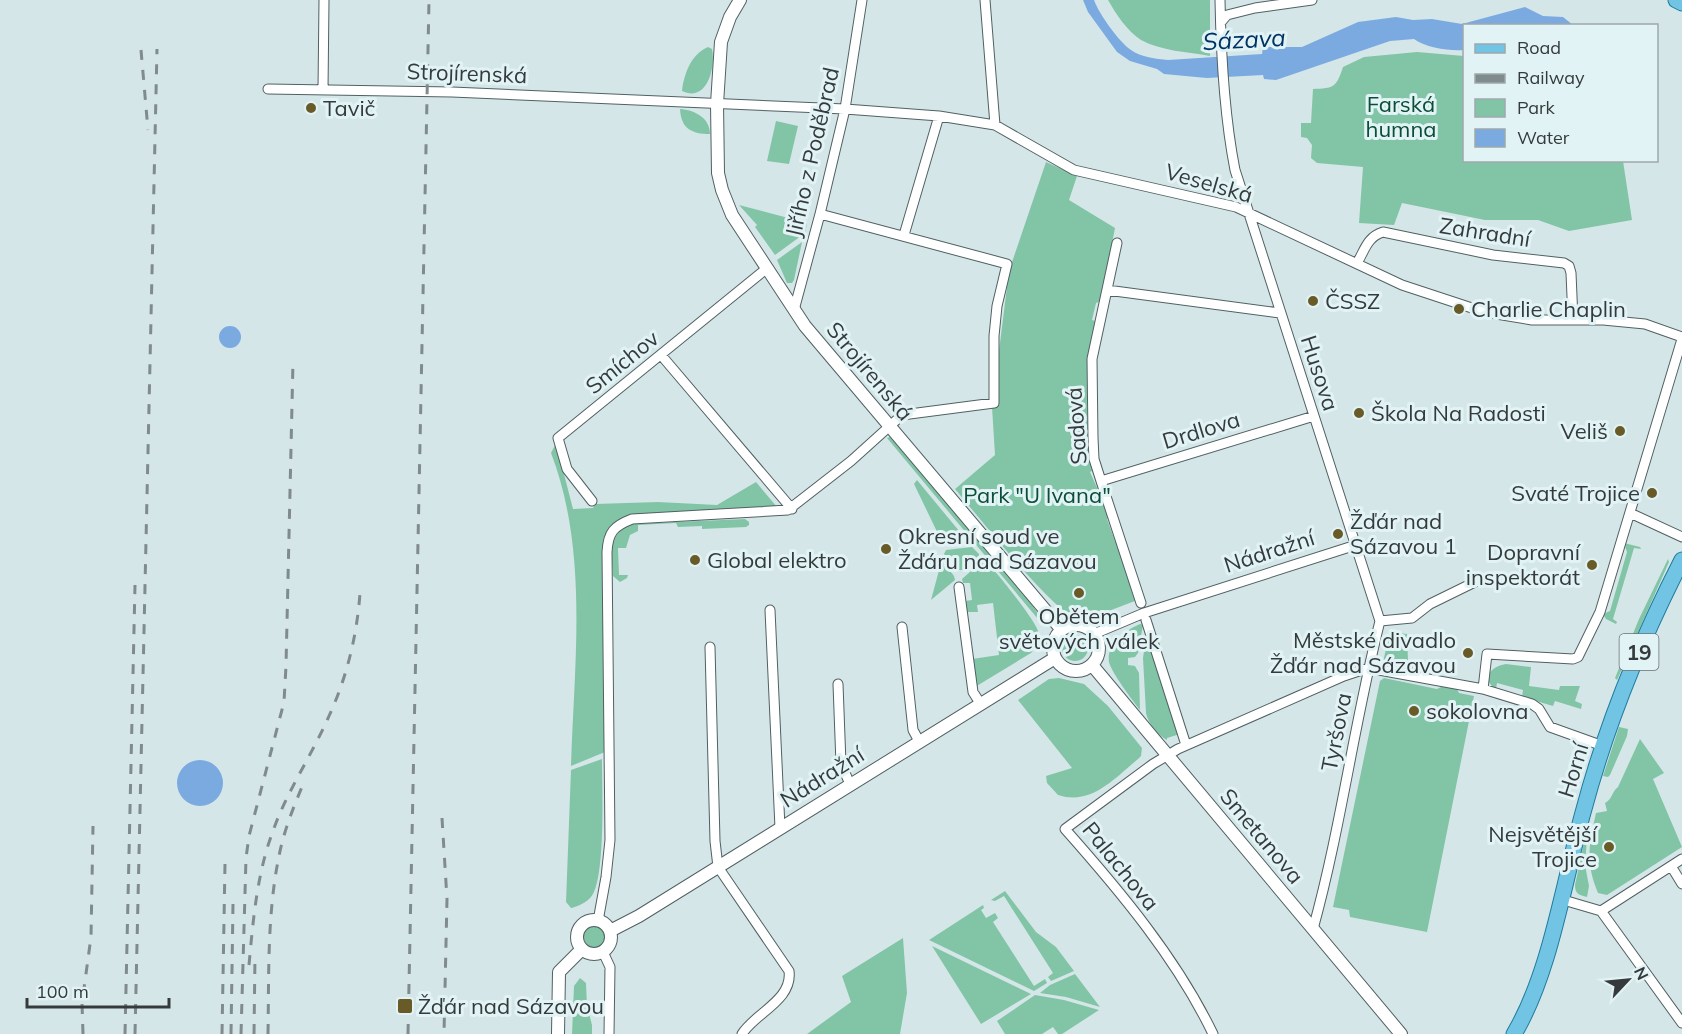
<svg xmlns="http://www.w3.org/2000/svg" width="1682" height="1034" font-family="Mulish,sans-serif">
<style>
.green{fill:#82c5a6}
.water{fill:#7baae1}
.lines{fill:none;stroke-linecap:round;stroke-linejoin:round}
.minor-casing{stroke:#516063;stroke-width:11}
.tertiary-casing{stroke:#516063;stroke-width:14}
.primary-casing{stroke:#1e7b9d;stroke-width:17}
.minor{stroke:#fff;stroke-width:9}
.tertiary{stroke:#fff;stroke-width:12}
.primary{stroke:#71c4e3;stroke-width:15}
.rail{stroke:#808b8d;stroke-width:3;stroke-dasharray:10 10;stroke-linecap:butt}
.poi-dot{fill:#685b28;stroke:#e2f3f6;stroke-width:2}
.labels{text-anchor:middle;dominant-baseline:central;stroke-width:6;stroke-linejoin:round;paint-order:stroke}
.shield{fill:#e2f3f6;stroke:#697274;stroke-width:1.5}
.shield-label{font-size:21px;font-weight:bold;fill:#353b3d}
.street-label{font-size:22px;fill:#353b3d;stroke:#e2f3f6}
.park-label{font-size:22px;fill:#0b4d36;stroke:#e2f3f6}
.poi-label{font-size:22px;fill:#353b3d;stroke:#e2f3f6;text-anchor:start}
.water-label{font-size:24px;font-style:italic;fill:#003364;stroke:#e2f3f6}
</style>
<rect width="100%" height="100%" fill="#d5e6e8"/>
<path class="green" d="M 1108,0 L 1210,0 L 1210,56 C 1188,52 1161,51 1141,40 C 1127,31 1116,14 1108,0 Z
M 708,47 L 712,49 C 716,67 707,103 682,91 C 684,74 691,54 708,47 Z
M 1417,52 L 1464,56 L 1464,160 L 1623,161 L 1632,220 L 1569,231 L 1538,220 L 1485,220 L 1402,203 L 1394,225 L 1359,223 L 1363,167 L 1317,163 L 1311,158 L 1312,145 L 1307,138 L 1301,137 L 1301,123 L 1311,123 L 1313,89 C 1334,88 1336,88 1343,67 L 1364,57 Z
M 680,109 C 695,110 710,118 710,134 C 692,134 681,129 680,109 Z
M 776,121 L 798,126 L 789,164 L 767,161 Z
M 1046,162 L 1077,176 L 1069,200 L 1115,228 L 1101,301 L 1096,303 L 1092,320 L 1095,321 C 1086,374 1083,417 1094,470 L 1090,472 L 1110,517 L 1107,519 L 1115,541 L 1117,542 L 1135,601 C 1116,608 1092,620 1072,615 C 1052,610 974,511 955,489 L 995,455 L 992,407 L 1009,271 Z
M 739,205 L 807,223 L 805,233 L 775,255 L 755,227 L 757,225 Z
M 802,242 L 794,280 L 792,283 L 787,283 L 777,260 Z
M 890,437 L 1025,595 L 1041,618 L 1038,619 L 887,438 Z
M 556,443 L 573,509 L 593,508 L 595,504 L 658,502 L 717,505 L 756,482 L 777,507 L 637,514 C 613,518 605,531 603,553 L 605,752 L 571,766 C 574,663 589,552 551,453 Z
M 917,480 L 969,543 L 947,545 L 942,542 L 914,484 Z
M 745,519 L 749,522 L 749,525 L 746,527 L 702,529 L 702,526 L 678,527 L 676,523 L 638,525 L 638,531 L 630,535 L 626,548 L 618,548 L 619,575 L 628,575 L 627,578 L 620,582 L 613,576 C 612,553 607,538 629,524 Z
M 1624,543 L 1640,547 L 1641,549 L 1634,548 L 1613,619 L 1617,622 L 1616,624 L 1606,619 L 1603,614 L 1610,611 L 1627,552 Z
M 972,547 L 979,554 L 979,558 L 964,570 L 958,570 L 944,554 L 946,550 Z
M 1668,559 L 1669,562 L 1617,680 L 1615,678 L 1639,619 Z
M 943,562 L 954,576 L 955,580 L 931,600 L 941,563 Z
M 980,563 C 985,563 985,562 989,565 C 997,572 1037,623 1038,631 C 1039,639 1036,648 1031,653 L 975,687 L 972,659 L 999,655 L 993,603 L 977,605 L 978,612 L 966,612 L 965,601 L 972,600 L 970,583 L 963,583 L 962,579 Z
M 1140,624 L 1143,625 L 1138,653 L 1135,657 L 1128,658 L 1128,665 L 1135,666 L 1139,673 L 1140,710 C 1133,701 1111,672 1109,662 C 1106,644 1126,630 1140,624 Z
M 1147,631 L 1180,734 L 1167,738 L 1167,740 C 1158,736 1148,723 1146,713 L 1143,658 Z
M 1398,633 L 1407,634 L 1408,661 L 1420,664 L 1419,672 L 1387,666 L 1383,662 L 1389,636 L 1393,633 Z
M1062 648a13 13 0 1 1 26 0a13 13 0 1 1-26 0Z
M 1506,664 L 1531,667 L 1529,686 L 1559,690 L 1560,686 L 1580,686 L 1575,701 L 1582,704 L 1581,709 L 1555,701 L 1553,706 L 1522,697 L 1523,690 L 1497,683 L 1496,689 C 1480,679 1491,666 1506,664 Z
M 1059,678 L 1084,684 L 1108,706 L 1142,748 L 1141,756 L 1138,759 C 1115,778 1091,806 1058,795 L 1047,783 L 1046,776 L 1072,768 L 1018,700 L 1049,679 Z
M 1384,678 L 1437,689 L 1443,686 L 1457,689 L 1459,693 L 1474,696 L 1427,932 L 1350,917 L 1349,910 L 1333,907 L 1380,681 Z
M 1619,727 L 1628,729 L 1627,736 L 1610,775 L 1608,777 L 1603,776 Z
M 1640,739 L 1664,773 L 1653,779 L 1682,847 L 1607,895 L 1598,893 C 1585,862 1589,844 1596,813 L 1607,811 L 1605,803 C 1612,800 1612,791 1618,787 Z
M 602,759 C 602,784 606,880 591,897 C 587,902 577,907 571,908 L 566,902 L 571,770 Z
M 1585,838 L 1587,838 L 1585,865 L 1589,886 L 1587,897 C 1579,895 1575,894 1575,885 Z
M 1005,891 L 1036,932 L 1056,947 L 1074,971 L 1051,981 L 1048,977 L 1053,973 L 1004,896 L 995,901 L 991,900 Z
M 983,905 L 984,908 L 981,910 L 986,918 L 995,913 L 998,918 L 993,922 L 1034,986 L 1045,979 L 1047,983 L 1034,991 L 929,940 Z
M584 937a11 11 0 1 1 22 0a11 11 0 1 1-22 0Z
M 903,938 L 907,993 L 900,1034 L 807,1034 L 851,1002 L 842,976 Z
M 932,946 L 1031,994 L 981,1024 Z
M 1075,974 L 1100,1007 L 1066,997 L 1040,993 L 1050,985 Z
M 580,978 L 586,983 L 587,1006 L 592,1025 L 592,1034 L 572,1034 L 574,986 Z
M 1035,995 L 1064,1000 L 1099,1010 L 1062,1034 L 1058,1034 L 1053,1027 L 1042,1034 L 1005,1034 L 997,1021 Z"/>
<path class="water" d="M 1083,0 L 1094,0 C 1099,14 1119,42 1131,50 C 1141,57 1156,59 1168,60 L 1262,54 L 1263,47 L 1302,47 L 1358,22 L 1396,17 L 1413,20 L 1432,19 L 1462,24 L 1525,7 L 1543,16 L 1563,17 L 1573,25 L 1464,26 L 1464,50 C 1449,51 1426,48 1414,39 L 1390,41 L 1276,80 L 1264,79 L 1263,75 L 1207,78 L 1164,74 L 1157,69 L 1130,61 L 1117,52 L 1088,12 Z
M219 337a11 11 0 1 1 22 0a11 11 0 1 1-22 0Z
M177 783a23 23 0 1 1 46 0a23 23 0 1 1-46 0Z"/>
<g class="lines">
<defs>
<path id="minor" d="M 985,0 L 995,125
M 1220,0 C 1221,57 1224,114 1235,170 L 1380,621 C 1354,723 1341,828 1313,929
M 1221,22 L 1227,15 L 1255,8 L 1312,0
M 268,89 L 452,92 L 845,109 L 939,116 L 995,125 L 1074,170 L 1236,207 L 1402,285 L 1484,312 L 1532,320 L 1603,320 L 1645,324 L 1682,337
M 323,90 L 324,0
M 904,235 L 939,116
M 1117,243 L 1092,359 L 1093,438 L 1094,459 L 1101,481 L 1141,603
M 1357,263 C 1365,250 1367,237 1383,232 L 1493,255 L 1564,263 L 1569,266 L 1571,273 L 1573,320
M 1107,290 L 1280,313
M 794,310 L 820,214 L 845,109 L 862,0
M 661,355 L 792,509
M 1101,481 L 1314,416
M 592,501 L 567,469 L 558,438 L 766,269
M 1630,513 L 1682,537
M 959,587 L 973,692 L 980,703
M 770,610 L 780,828
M 1146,620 L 1186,745
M 1380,621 L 1412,618 L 1430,604 L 1481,579
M 902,627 L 913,730 L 919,741
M 1094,634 L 1144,613 L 1356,545
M 710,647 L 715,841 L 718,867 L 789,971 C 793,1000 755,1013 742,1034
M 838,684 L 841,764 L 850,784
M 1483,689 L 1487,654 L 1573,659 L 1578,657 L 1600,612 L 1682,339
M 1671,866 L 1682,884
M 1560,899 L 1601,911
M 1601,911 L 1682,1023
M 1601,911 L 1682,859
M 598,921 L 606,877 L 610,840 L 607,552 C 608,532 614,526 632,519 L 788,510 L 851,461 L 902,415 L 994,403 L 994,336 L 997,306 L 1007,264 L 820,214
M 603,952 L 610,967 L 609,1034
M 1213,1034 C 1177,959 1120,891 1065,829 L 1153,764 L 1178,749 L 1344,676 L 1368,668 L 1483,689 L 1532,704 L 1539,709 L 1550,727 L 1603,746"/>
<path id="tertiary" d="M 740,0 L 730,17 L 721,42 L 717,104 L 718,173 L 722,190 L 732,215 L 805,326 L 1062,630
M1053 648a23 23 0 1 1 46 0a23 23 0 1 1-46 0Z
M 1092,665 L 1401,1034
M577 937a17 17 0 1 1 34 0a17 17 0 1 1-34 0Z
M 610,931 L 639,916 L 1055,658
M 558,1034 L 559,972 L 582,949"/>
<path id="primary" d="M 1676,0 L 1682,3
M 1514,1034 C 1551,972 1564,879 1584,809 C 1607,723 1641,640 1682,560"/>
</defs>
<use href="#minor" class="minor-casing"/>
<use href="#tertiary" class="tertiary-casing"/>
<use href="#primary" class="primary-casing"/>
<use href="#minor" class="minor"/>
<use href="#tertiary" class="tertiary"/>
<use href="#primary" class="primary"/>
<path class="rail" d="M 141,50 L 148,130
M 442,818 L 447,899 L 444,1034
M 249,965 C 253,921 257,873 273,831 C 287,791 312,755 329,716 C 347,677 357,635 360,593
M 83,1034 L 82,1003 L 91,937 L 93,826
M 125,1034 L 135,585
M 135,1034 L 157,49
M 222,1034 L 225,864
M 231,1034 L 233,904
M 241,1034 L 246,858 L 249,836 L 284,702 L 286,666 L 293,361
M 254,1034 L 255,956
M 268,1034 C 269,975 267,914 279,856 C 284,830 294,806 304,782
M 408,1034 L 429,0"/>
</g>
<g class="poi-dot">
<circle cx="311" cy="108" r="6"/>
<circle cx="1313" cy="301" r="6"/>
<circle cx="1459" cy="309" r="6"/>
<circle cx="1359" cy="413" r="6"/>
<circle cx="1620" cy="431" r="6"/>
<circle cx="1652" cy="493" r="6"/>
<circle cx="1338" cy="534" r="6"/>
<circle cx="886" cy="549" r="6"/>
<circle cx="695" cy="560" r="6"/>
<circle cx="1592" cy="565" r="6"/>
<circle cx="1079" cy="593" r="6"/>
<circle cx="1468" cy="653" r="6"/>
<circle cx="1414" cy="711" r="6"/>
<circle cx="1609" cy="847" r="6"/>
<rect x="397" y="998" width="16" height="16" rx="3"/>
</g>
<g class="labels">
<rect class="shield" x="1619.5" y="634" width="39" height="36" rx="4.5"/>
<g class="shield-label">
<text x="1639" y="652">19</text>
</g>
<g class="street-label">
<text transform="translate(467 73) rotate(2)">Strojírenská</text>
<text transform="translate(812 152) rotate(-77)">Jiřího z Poděbrad</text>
<text transform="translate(1209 183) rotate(16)">Veselská</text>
<text transform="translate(1485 232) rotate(9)">Zahradní</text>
<text transform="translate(622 362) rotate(-39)">Smíchov</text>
<text transform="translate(870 371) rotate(50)">Strojírenská</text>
<text transform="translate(1320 373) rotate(72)">Husova</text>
<text transform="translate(1076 426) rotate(-94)">Sadová</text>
<text transform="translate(1201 430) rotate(-17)">Drdlova</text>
<text transform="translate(1269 551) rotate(-18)">Nádražní</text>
<text transform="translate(1336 732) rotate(-79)">Tyršova</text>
<text transform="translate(1573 770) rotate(-73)">Horní</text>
<text transform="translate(822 777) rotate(-32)">Nádražní</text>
<text transform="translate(1262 836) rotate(50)">Smetanova</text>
<text transform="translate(1121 866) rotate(51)">Palachova</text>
</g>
<g class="park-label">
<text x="1401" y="104">Farská<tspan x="1401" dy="25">humna</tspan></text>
<text x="1037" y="495">Park "U Ivana"</text>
</g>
<g class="poi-label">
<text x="323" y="108">Tavič</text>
<text x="1325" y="301">ČSSZ</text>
<text x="1471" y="309">Charlie Chaplin</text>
<text x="1371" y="413">Škola Na Radosti</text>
<text x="1608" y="431" text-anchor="end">Veliš</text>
<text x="1640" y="493" text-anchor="end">Svaté Trojice</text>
<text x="1350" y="521">Žďár nad<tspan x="1350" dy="25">Sázavou 1</tspan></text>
<text x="898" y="536">Okresní soud ve<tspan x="898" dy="25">Žďáru nad Sázavou</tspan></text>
<text x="1580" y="552" text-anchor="end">Dopravní<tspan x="1580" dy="25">inspektorát</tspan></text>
<text x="707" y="560">Global elektro</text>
<text x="1079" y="616" text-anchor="middle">Obětem<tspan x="1079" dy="25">světových válek</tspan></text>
<text x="1456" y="640" text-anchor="end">Městské divadlo<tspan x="1456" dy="25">Žďár nad Sázavou</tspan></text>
<text x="1426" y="711">sokolovna</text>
<text x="1597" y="834" text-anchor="end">Nejsvětější<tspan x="1597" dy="25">Trojice</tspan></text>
<text x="418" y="1006">Žďár nad Sázavou</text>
</g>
<g class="water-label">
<text transform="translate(1244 39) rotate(-3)">Sázava</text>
</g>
</g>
<rect x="1463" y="24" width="195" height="138" fill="#e2f3f6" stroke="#9da9ac" stroke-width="1.5"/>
<rect x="1475" y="44" width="30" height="9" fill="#71c4e3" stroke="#9da9ac" stroke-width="1.5"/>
<text x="1517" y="54" font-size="18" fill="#353b3d">Road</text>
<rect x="1475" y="74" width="30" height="9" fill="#808b8d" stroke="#9da9ac" stroke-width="1.5"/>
<text x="1517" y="84" font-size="18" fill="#353b3d">Railway</text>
<rect x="1475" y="99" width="30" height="18" fill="#82c5a6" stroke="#9da9ac" stroke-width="1.5"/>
<text x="1517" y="114" font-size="18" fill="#353b3d">Park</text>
<rect x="1475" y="129" width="30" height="18" fill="#7baae1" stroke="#9da9ac" stroke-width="1.5"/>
<text x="1517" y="144" font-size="18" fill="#353b3d">Water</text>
<g transform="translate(1628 980) rotate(64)" stroke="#e2f3f6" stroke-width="4.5" paint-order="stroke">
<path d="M0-4.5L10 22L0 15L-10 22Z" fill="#353b3d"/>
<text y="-9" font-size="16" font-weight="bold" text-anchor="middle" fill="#353b3d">N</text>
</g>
<path d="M27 998v9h142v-9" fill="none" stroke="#353b3d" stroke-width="3"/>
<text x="36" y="998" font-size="18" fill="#353b3d" stroke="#e2f3f6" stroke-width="4.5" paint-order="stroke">100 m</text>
</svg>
